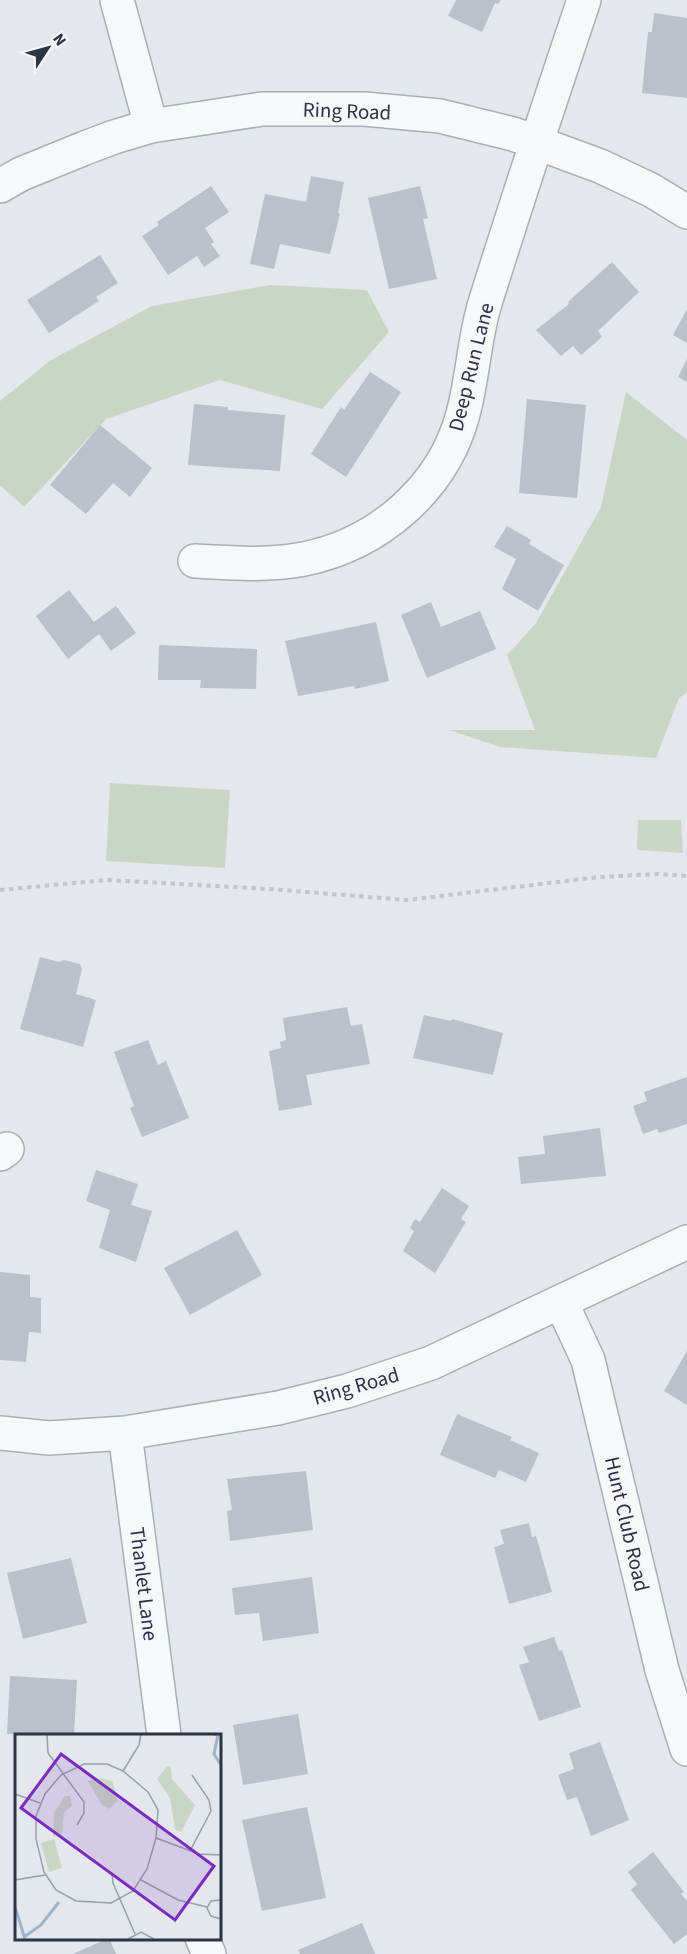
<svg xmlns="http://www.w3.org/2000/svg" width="687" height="1954" font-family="'Source Sans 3',sans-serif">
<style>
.green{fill:#c9d6c5}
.building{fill:#bbc0ca}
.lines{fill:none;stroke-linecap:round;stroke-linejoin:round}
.minor-casing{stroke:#a9aeb7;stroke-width:36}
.path{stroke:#c2c5cb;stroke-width:4;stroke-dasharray:4.5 4.5;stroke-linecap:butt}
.minor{stroke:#f7f8fa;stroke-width:33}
.labels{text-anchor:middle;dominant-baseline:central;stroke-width:4.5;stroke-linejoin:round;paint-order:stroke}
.street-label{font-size:21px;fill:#2b3445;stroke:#f4f6f9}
.inset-river{fill:none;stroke:#9fb4cc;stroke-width:3}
.inset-road{fill:none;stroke:#9a9fa9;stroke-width:1.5}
.view{fill:#7b2cbf;fill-opacity:0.15;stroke:#7b2cbf;stroke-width:3}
.inset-edge{fill:none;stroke:#2b3445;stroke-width:3}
</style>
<rect width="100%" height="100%" fill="#e4e7ec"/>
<path class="green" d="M 270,285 L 367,290 L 389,332 L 322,409 L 220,380 L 106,419 L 24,507 L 0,485 L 0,401 L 51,360 L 152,306 Z
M 626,392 L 687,440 L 687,692 L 679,698 L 656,758 L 500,747 L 449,730 L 535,730 L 507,655 L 536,623 L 601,507 Z
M 110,783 L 230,790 L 225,868 L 106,861 Z
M 638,820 L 681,820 L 683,853 L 637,850 Z"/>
<path class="building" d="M 456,0 L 501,0 L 498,4 L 495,3 L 482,32 L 448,16 Z
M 654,13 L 687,18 L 687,98 L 642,93 L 648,32 L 652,32 Z
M 311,176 L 344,182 L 338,213 L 340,214 L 330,254 L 280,244 L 274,269 L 250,264 L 265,194 L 306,202 Z
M 211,186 L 229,212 L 205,228 L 214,242 L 211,244 L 220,256 L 204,267 L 197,256 L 168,275 L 142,236 L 159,225 L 157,222 Z
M 420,186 L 428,218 L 423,219 L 437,279 L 389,289 L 368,198 Z
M 100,255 L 118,283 L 96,297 L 99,301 L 49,333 L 27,300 Z
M 612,262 L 639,292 L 598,331 L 602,337 L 581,355 L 573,346 L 561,356 L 536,330 L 569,304 L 568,302 Z
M 687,309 L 687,343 L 673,335 Z
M 687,359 L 687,382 L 678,377 Z
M 370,372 L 401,392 L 346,477 L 311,454 L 341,407 L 344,410 Z
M 527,399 L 586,405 L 577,498 L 519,493 Z
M 194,404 L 228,407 L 228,410 L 285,415 L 280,471 L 188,465 Z
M 100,425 L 152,468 L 130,497 L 113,483 L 86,514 L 50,485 Z
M 507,526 L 531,540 L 529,544 L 564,565 L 538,611 L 502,589 L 516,559 L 494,547 Z
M 69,590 L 94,622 L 116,606 L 136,633 L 111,651 L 99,634 L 68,659 L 36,616 Z
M 431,602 L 441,627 L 480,611 L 496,649 L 427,678 L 401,615 Z
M 376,622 L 389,681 L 355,689 L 354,686 L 298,696 L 285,641 Z
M 159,645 L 257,649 L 256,689 L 200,688 L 201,680 L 158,680 Z
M 40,957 L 59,962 L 64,960 L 80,964 L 82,969 L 76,994 L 96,1000 L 83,1047 L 20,1029 Z
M 347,1007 L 351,1026 L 362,1024 L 370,1064 L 306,1075 L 312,1105 L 279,1111 L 269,1051 L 281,1048 L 280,1042 L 286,1040 L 283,1018 Z
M 424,1015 L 451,1021 L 452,1019 L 503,1033 L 493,1075 L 413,1058 Z
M 148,1040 L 158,1065 L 166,1061 L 189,1118 L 142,1137 L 130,1108 L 134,1106 L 114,1052 Z
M 687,1077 L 687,1124 L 659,1133 L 657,1129 L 643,1134 L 633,1106 L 647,1101 L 644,1092 Z
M 600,1128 L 606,1176 L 521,1184 L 518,1157 L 545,1154 L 543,1136 Z
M 96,1170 L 138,1184 L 131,1205 L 152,1211 L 136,1262 L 99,1248 L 110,1210 L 86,1201 Z
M 442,1188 L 469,1206 L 461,1219 L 466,1222 L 435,1273 L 403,1251 L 414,1231 L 410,1228 L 415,1219 L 420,1222 Z
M 237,1230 L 262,1275 L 190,1315 L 164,1268 Z
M 0,1272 L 30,1275 L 30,1297 L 41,1298 L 41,1333 L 29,1332 L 26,1362 L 0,1360 Z
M 687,1351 L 687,1405 L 664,1391 Z
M 457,1414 L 512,1437 L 510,1440 L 539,1453 L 526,1482 L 499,1470 L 495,1478 L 440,1455 Z
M 306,1471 L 313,1530 L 230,1541 L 227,1511 L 232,1510 L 227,1479 Z
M 529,1523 L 532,1537 L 536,1536 L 552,1592 L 509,1604 L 494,1547 L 504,1544 L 500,1530 Z
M 71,1558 L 87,1623 L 23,1639 L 7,1573 Z
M 312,1577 L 319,1633 L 263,1641 L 259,1613 L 235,1615 L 232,1588 Z
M 554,1637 L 559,1651 L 562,1650 L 581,1707 L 539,1721 L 519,1665 L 529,1662 L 523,1647 Z
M 10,1676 L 77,1680 L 74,1735 L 7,1734 Z
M 298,1714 L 308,1774 L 243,1785 L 233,1725 Z
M 600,1742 L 629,1820 L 591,1836 L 577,1797 L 567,1800 L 558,1775 L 574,1769 L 569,1753 Z
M 307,1807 L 326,1898 L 262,1911 L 242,1820 Z
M 653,1852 L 684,1892 L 681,1894 L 687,1901 L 687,1934 L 674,1944 L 631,1890 L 637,1884 L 628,1872 Z
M 362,1923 L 375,1954 L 300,1954 L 298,1950 Z
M 109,1938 L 116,1954 L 73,1954 Z"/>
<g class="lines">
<defs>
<path id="minor" d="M 117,0 L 151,126
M 0,186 L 21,174 L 85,148 L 114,137 L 151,126 L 262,109 L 364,109 L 440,116 L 513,134 L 600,166 L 651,190 L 687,212
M 195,561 C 231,563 268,566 304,559 C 378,544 443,489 463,414 C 473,377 474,339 485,303 C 517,201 550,101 584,0
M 0,1154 L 7,1149
M 561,1302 L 588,1360 L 662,1670 L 687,1749
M 0,1433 L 49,1438 L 125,1433 L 278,1408 L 347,1391 L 431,1363 L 687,1242
M 125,1433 L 164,1735
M 202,1938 L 209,1954"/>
</defs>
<use href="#minor" class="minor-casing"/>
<path class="path" d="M 0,890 L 106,880 L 269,889 L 407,900 L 599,877 L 658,874 L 687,876"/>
<use href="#minor" class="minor"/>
</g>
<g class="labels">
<g class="street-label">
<text transform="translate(347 111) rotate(2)">Ring Road</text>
<text transform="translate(471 367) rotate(-76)">Deep Run Lane</text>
<text transform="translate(356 1386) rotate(-16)">Ring Road</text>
<text transform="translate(627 1524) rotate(77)">Hunt Club Road</text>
<text transform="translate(144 1584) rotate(83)">Thanlet Lane</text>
</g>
</g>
<g transform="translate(15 1734)">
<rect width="206" height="206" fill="#e4e7ec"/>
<path d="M 152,32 L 156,33 L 157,45 L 180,71 L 166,98 L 160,95 L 155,64 L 142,45 ZM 86,44 L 97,47 L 103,66 L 89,80 L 94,74 L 87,71 L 73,47 ZM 50,62 L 55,62 L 57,72 L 49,78 L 47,101 L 38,103 L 39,79 ZM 39,105 L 47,134 L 34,138 L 26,109 Z" fill="#c9d6c5"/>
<path class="inset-river" d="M 199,0 L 203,1 L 199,20 L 206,31M 0,173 L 10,205M 9,203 L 26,191 L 44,168"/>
<path class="inset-road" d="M 32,0 L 33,19 L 69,68 L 69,79 L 62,91M 69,30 L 92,30 L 108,37 L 133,58 L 143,76 L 141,104 L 132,135 L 118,157 L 96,169 L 61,167 L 41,156 L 29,138 L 21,105 L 21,82 L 30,60 L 46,41 ZM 108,37 L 124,11 L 126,0M 0,60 L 25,69M 141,104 L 184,120 L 206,121M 175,117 L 196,77 L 194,66 L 177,41M 97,139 L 98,149 L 120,200M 0,146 L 30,141M 126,146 L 163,166 L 192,173M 206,166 L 196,167 L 192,174 L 196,182 L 206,185M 113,205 L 126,198 L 139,205"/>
<path class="view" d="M 46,20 L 199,132 L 160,186 L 6,74 Z"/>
<rect width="206" height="206" class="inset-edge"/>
</g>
<g transform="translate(48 48) rotate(54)" stroke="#f4f6f9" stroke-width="4.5" paint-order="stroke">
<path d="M0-4.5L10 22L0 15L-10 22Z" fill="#2b3445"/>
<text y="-9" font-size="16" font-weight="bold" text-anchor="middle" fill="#2b3445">N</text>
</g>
</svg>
